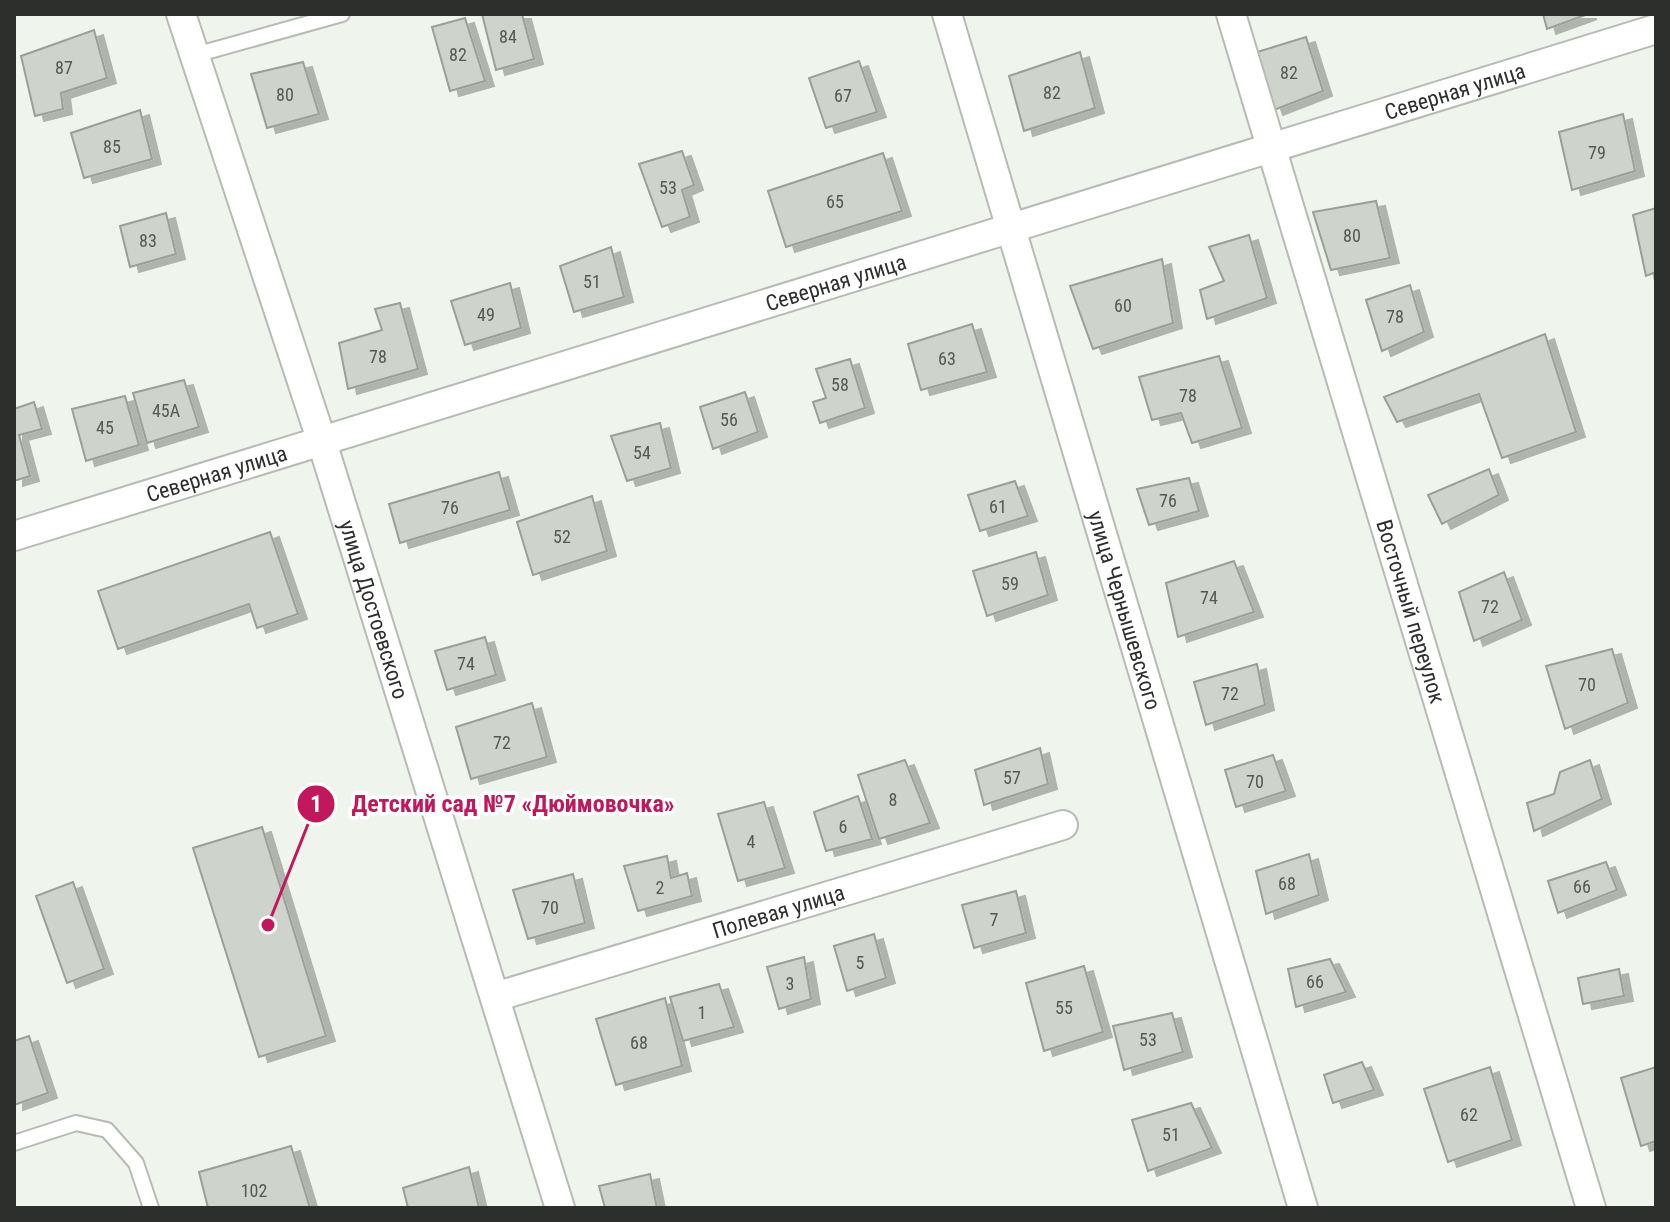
<svg xmlns="http://www.w3.org/2000/svg" width="1670" height="1222" font-family="'Roboto Condensed',sans-serif">
<style>
.building{fill:#ced3cb;stroke:#9a9f97;stroke-width:2;filter:url(#shadow)}
.lines{fill:none;stroke-linecap:round;stroke-linejoin:round}
.lane-casing{stroke:#b6bbb3;stroke-width:18}
.street-casing{stroke:#b6bbb3;stroke-width:32}
.lane{stroke:#fff;stroke-width:14}
.street{stroke:#fff;stroke-width:28}
.labels{text-anchor:middle;dominant-baseline:central;stroke-width:7;stroke-linejoin:round;paint-order:stroke}
.number-label{font-size:18px;fill:#555854}
.street-label{font-size:22px;fill:#2d2f2c;stroke:#fff}
.leader{fill:none;stroke:#c2185b;stroke-width:3}
.callout-dot{fill:#c2185b;stroke:#fff;stroke-width:3}
.mark-label{font-size:24px;text-anchor:middle;font-weight:bold;fill:#fff}
.callout-label{font-size:24px;text-anchor:middle;font-weight:bold;fill:#c2185b;stroke:#fff;stroke-width:7;stroke-linejoin:round;paint-order:stroke}
</style>
<defs>
<filter id="shadow"><feDropShadow dx="9" dy="5" stdDeviation="0" flood-color="#0004"/></filter>
</defs>
<rect width="100%" height="100%" fill="#eff5ec"/>
<path class="building" d="M 482,14 L 522,14 L 534,59 L 496,70 Z
M 1543,14 L 1588,14 L 1547,29 Z
M 465,18 L 485,81 L 450,91 L 432,27 Z
M 94,30 L 107,78 L 61,93 L 63,109 L 35,116 L 21,56 Z
M 1306,37 L 1323,91 L 1274,110 L 1254,53 Z
M 1080,52 L 1095,108 L 1024,131 L 1009,76 Z
M 859,61 L 877,112 L 826,128 L 809,78 Z
M 303,62 L 319,114 L 267,128 L 251,74 Z
M 140,110 L 152,159 L 84,178 L 71,133 Z
M 1623,114 L 1635,171 L 1572,190 L 1559,132 Z
M 682,151 L 694,185 L 682,190 L 690,217 L 662,227 L 639,164 Z
M 883,153 L 902,211 L 786,247 L 768,191 Z
M 1376,201 L 1390,258 L 1331,270 L 1313,212 Z
M 1656,208 L 1656,272 L 1646,276 L 1633,215 Z
M 166,213 L 176,254 L 130,267 L 120,226 Z
M 1249,235 L 1267,298 L 1207,319 L 1200,290 L 1224,281 L 1209,247 Z
M 611,247 L 624,297 L 574,312 L 560,266 Z
M 1162,259 L 1173,323 L 1093,349 L 1070,286 Z
M 510,283 L 521,328 L 465,345 L 451,301 Z
M 1410,285 L 1424,332 L 1382,351 L 1366,300 Z
M 400,303 L 418,369 L 348,389 L 339,343 L 382,330 L 375,309 Z
M 972,324 L 987,372 L 921,390 L 908,344 Z
M 1545,334 L 1576,432 L 1502,458 L 1479,394 L 1397,422 L 1384,397 Z
M 1219,356 L 1242,428 L 1192,443 L 1181,413 L 1152,420 L 1139,377 Z
M 850,359 L 865,408 L 820,423 L 813,402 L 826,398 L 816,369 Z
M 184,380 L 199,427 L 147,443 L 133,393 Z
M 745,392 L 758,432 L 713,449 L 700,407 Z
M 125,396 L 139,445 L 86,461 L 72,409 Z
M 34,402 L 42,429 L 19,435 L 30,476 L 14,481 L 14,409 Z
M 660,423 L 671,468 L 627,481 L 611,436 Z
M 1489,469 L 1499,495 L 1442,524 L 1428,495 Z
M 499,472 L 510,510 L 400,543 L 389,504 Z
M 1189,478 L 1199,511 L 1149,525 L 1137,489 Z
M 1015,481 L 1028,516 L 980,531 L 968,495 Z
M 592,496 L 607,551 L 533,575 L 517,522 Z
M 270,532 L 298,614 L 257,628 L 249,604 L 118,649 L 98,591 Z
M 1036,552 L 1048,595 L 987,616 L 973,571 Z
M 1234,561 L 1254,612 L 1178,637 L 1166,583 Z
M 1504,572 L 1522,620 L 1474,641 L 1459,592 Z
M 485,637 L 496,675 L 447,690 L 435,651 Z
M 1612,649 L 1628,703 L 1565,729 L 1546,666 Z
M 1257,664 L 1265,705 L 1206,725 L 1194,682 Z
M 532,703 L 547,757 L 471,779 L 456,727 Z
M 1040,748 L 1048,784 L 984,805 L 975,770 Z
M 1273,755 L 1286,791 L 1236,807 L 1225,770 Z
M 905,760 L 930,823 L 879,839 L 858,775 Z
M 1590,760 L 1602,799 L 1534,831 L 1527,803 L 1554,794 L 1560,772 Z
M 858,796 L 872,839 L 826,851 L 814,812 Z
M 764,802 L 785,868 L 738,881 L 718,814 Z
M 262,827 L 326,1036 L 259,1057 L 193,848 Z
M 1309,854 L 1319,895 L 1266,914 L 1256,871 Z
M 667,856 L 671,878 L 687,873 L 692,896 L 638,911 L 624,866 Z
M 1606,862 L 1617,890 L 1558,913 L 1548,881 Z
M 573,874 L 585,923 L 528,939 L 513,890 Z
M 73,882 L 104,969 L 67,983 L 36,896 Z
M 1016,891 L 1026,933 L 974,948 L 962,905 Z
M 874,934 L 886,978 L 847,991 L 834,946 Z
M 804,957 L 811,999 L 779,1009 L 767,967 Z
M 1330,959 L 1346,992 L 1296,1007 L 1288,969 Z
M 1084,966 L 1103,1032 L 1044,1051 L 1026,983 Z
M 1619,969 L 1624,996 L 1583,1004 L 1578,978 Z
M 719,984 L 734,1027 L 683,1041 L 670,997 Z
M 665,998 L 682,1066 L 616,1085 L 596,1019 Z
M 1172,1013 L 1183,1052 L 1124,1070 L 1113,1026 Z
M 29,1036 L 48,1093 L 14,1105 L 14,1041 Z
M 1362,1062 L 1374,1090 L 1333,1103 L 1324,1075 Z
M 1490,1067 L 1512,1140 L 1448,1162 L 1424,1089 Z
M 1656,1067 L 1656,1141 L 1641,1146 L 1621,1078 Z
M 1191,1103 L 1212,1148 L 1148,1171 L 1132,1120 Z
M 291,1146 L 310,1208 L 208,1208 L 199,1172 Z
M 469,1167 L 479,1208 L 408,1208 L 403,1188 Z
M 650,1174 L 657,1208 L 605,1208 L 599,1186 Z"/>
<g class="lines">
<defs>
<path id="lane" d="M 195,55 L 342,14
M 14,1143 L 76,1123 L 107,1130 L 136,1163 L 151,1208"/>
<g id="street">
<path id="s1" d="M 181,14 L 322,442 L 560,1208"/>
<path id="s2" d="M 947,14 L 1303,1208"/>
<path id="s3" d="M 1231,14 L 1591,1208"/>
<path id="s4" d="M 14,536 L 1656,29"/>
<path id="s5" d="M 495,997 L 1063,825"/>
</g>
</defs>
<use href="#lane" class="lane-casing"/>
<use href="#street" class="street-casing"/>
<use href="#lane" class="lane"/>
<use href="#street" class="street"/>
</g>
<g class="labels">
<g class="number-label">
<text x="508" y="36">84</text>
<text x="458" y="54">82</text>
<text x="64" y="67">87</text>
<text x="1289" y="72">82</text>
<text x="1052" y="92">82</text>
<text x="285" y="94">80</text>
<text x="843" y="95">67</text>
<text x="112" y="146">85</text>
<text x="1597" y="152">79</text>
<text x="668" y="187">53</text>
<text x="835" y="201">65</text>
<text x="1352" y="235">80</text>
<text x="148" y="240">83</text>
<text x="592" y="281">51</text>
<text x="1123" y="305">60</text>
<text x="486" y="314">49</text>
<text x="1395" y="316">78</text>
<text x="378" y="356">78</text>
<text x="947" y="358">63</text>
<text x="840" y="384">58</text>
<text x="1188" y="395">78</text>
<text x="166" y="410">45А</text>
<text x="729" y="419">56</text>
<text x="105" y="427">45</text>
<text x="642" y="452">54</text>
<text x="1168" y="500">76</text>
<text x="998" y="506">61</text>
<text x="450" y="507">76</text>
<text x="562" y="536">52</text>
<text x="1010" y="583">59</text>
<text x="1209" y="597">74</text>
<text x="1490" y="606">72</text>
<text x="466" y="663">74</text>
<text x="1587" y="684">70</text>
<text x="1230" y="693">72</text>
<text x="502" y="742">72</text>
<text x="1012" y="777">57</text>
<text x="1255" y="781">70</text>
<text x="893" y="799">8</text>
<text x="843" y="826">6</text>
<text x="751" y="841">4</text>
<text x="1287" y="883">68</text>
<text x="1582" y="886">66</text>
<text x="660" y="887">2</text>
<text x="550" y="907">70</text>
<text x="994" y="919">7</text>
<text x="860" y="962">5</text>
<text x="1315" y="981">66</text>
<text x="790" y="983">3</text>
<text x="1064" y="1007">55</text>
<text x="702" y="1012">1</text>
<text x="1148" y="1039">53</text>
<text x="639" y="1042">68</text>
<text x="1469" y="1114">62</text>
<text x="1171" y="1134">51</text>
<text x="254" y="1190">102</text>
</g>
<g class="street-label">
<text stroke="none"><textPath href="#s4" startOffset="1508">Северная улица</textPath></text>
<text stroke="none"><textPath href="#s4" startOffset="860">Северная улица</textPath></text>
<text stroke="none"><textPath href="#s4" startOffset="212">Северная улица</textPath></text>
<text stroke="none"><textPath href="#s1" startOffset="626">улица Достоевского</textPath></text>
<text stroke="none"><textPath href="#s2" startOffset="622">улица Чернышевского</textPath></text>
<text stroke="none"><textPath href="#s3" startOffset="624">Восточный переулок</textPath></text>
<text stroke="none"><textPath href="#s5" startOffset="296">Полевая улица</textPath></text>
</g>
</g>
<path class="leader" d="M268 925L316 804"/>
<g class="callout-dot">
<circle cx="268" cy="925" r="8"/>
<circle cx="316" cy="804" r="20"/>
</g>
<g class="mark-label">
<text x="316" y="812">1</text>
</g>
<g class="callout-label">
<text x="513" y="812">Детский сад №7 «Дюймовочка»</text>
</g>
<rect width="1670" height="1222" fill="none" stroke="#2d2f2c" stroke-width="32"/>
</svg>
